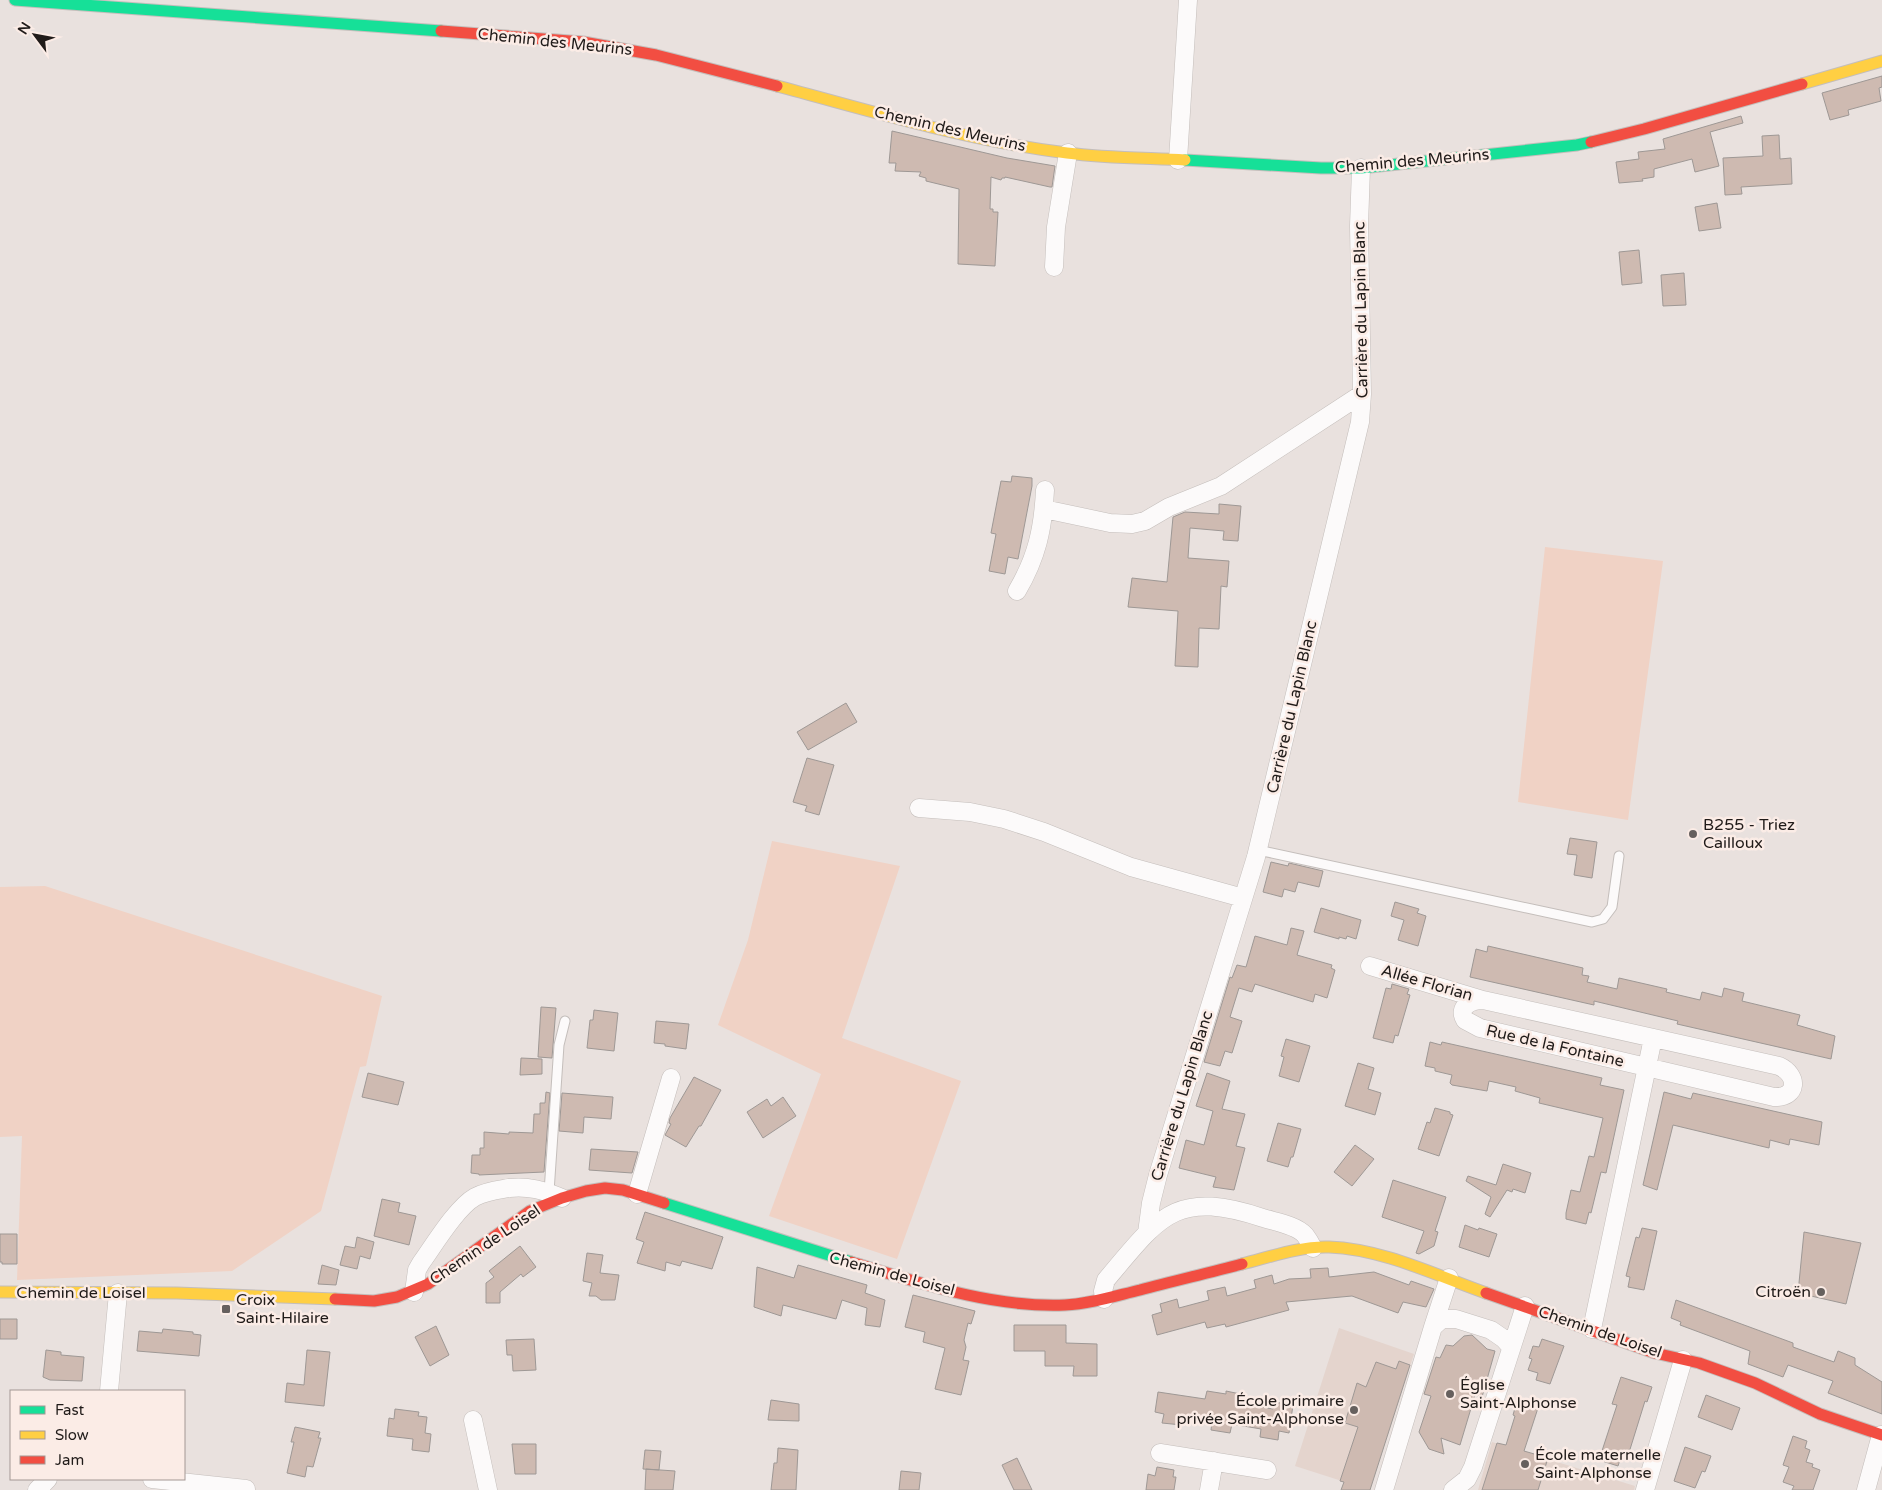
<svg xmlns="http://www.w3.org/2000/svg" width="1882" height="1490" font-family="'Varela Round',sans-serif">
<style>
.built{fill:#e4d4cd}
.green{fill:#f0d2c5}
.building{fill:#cebab1;stroke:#9e9895}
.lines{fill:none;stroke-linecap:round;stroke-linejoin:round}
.lane-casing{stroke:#c4bebb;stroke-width:11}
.street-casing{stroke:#c4bebb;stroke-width:19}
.fast-casing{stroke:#c4bebb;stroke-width:13}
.slow-casing{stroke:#c4bebb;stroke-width:13}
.jam-casing{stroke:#c4bebb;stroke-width:13}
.lane{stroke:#fcfafa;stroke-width:9}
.street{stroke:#fcfafa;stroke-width:18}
.fast{stroke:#16e098;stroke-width:11}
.slow{stroke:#ffcf43;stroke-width:11}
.jam{stroke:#f24e42;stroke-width:11}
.poi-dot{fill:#66605e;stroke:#fbece6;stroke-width:2}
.labels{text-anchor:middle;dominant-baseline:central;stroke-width:5;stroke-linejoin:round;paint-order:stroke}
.street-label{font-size:16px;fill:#201b19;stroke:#fbece6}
.poi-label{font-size:16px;fill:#201b19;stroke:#fbece6;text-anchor:start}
</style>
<rect width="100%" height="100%" fill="#e9e1de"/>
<path class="built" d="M 1339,1328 L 1414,1354 L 1370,1490 L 1295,1466 Z
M 1492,1442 L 1635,1486 L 1634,1490 L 1478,1490 Z"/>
<path class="green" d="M 1545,547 L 1663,561 L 1628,820 L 1518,802 Z
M 772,841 L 900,866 L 842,1038 L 961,1081 L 897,1259 L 769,1216 L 821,1074 L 718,1025 L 748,940 Z
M 45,886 L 382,996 L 366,1066 L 360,1067 L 321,1211 L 232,1271 L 17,1280 L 22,1136 L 0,1137 L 0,887 Z"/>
<path class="building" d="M 1882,76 L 1882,87 L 1879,88 L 1881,101 L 1848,110 L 1849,115 L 1830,120 L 1822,93 Z
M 1741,116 L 1743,123 L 1710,132 L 1719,166 L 1695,172 L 1692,159 L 1654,169 L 1654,177 L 1642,179 L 1643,181 L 1619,183 L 1616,162 L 1639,159 L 1638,152 L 1665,149 L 1663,139 Z
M 892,131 L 1007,158 L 1055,166 L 1052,187 L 1050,187 L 1005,177 L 1005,178 L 1002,178 L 1001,180 L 991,177 L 990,209 L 993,209 L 993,212 L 998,212 L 995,266 L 958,264 L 959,189 L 926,181 L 926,178 L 919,176 L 921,172 L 895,171 L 896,163 L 889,163 Z
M 1779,135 L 1780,159 L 1791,158 L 1792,184 L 1741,187 L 1742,194 L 1725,195 L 1723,158 L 1763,156 L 1762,136 Z
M 1717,203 L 1721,228 L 1699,231 L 1695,207 Z
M 1639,250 L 1642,283 L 1622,285 L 1619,252 Z
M 1684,273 L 1686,305 L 1663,306 L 1661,275 Z
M 1012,476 L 1032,478 L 1032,486 L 1018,559 L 1008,557 L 1005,574 L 989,571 L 996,534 L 991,533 L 1001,481 L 1011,482 Z
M 1219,504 L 1241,506 L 1238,541 L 1223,540 L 1224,531 L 1190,528 L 1188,558 L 1229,561 L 1227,587 L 1221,586 L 1219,629 L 1199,628 L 1198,667 L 1175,666 L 1178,611 L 1128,607 L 1132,578 L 1167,582 L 1173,517 L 1185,512 L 1219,514 Z
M 846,703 L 857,722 L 808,750 L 797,732 Z
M 807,758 L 834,765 L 819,815 L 805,811 L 807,806 L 793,802 Z
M 1570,838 L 1597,842 L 1592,878 L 1574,875 L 1577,855 L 1567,854 Z
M 1271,862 L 1288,866 L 1289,863 L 1323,871 L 1319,887 L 1298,882 L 1295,892 L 1284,889 L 1282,897 L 1263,892 Z
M 1395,902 L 1419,909 L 1417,913 L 1426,916 L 1418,946 L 1398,940 L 1404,920 L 1391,916 Z
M 1321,908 L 1361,920 L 1356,939 L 1347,936 L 1346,939 L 1339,937 L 1339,939 L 1314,932 Z
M 1291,928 L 1304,931 L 1297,955 L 1332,965 L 1331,968 L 1335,970 L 1327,998 L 1315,994 L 1313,1002 L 1255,984 L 1252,992 L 1239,988 L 1230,1017 L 1242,1021 L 1232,1053 L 1225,1051 L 1220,1066 L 1204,1062 L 1230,977 L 1232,978 L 1237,965 L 1246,967 L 1255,936 L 1287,945 Z
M 1488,946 L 1583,968 L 1582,975 L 1589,976 L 1587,982 L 1617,989 L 1619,978 L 1667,989 L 1666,992 L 1700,1000 L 1702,992 L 1722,997 L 1724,988 L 1744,993 L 1742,1001 L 1800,1015 L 1797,1025 L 1835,1036 L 1831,1059 L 1677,1024 L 1678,1021 L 1594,1001 L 1594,1005 L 1470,977 L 1476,949 L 1487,952 Z
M 1392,984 L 1409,989 L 1407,994 L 1410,995 L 1398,1036 L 1395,1035 L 1393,1043 L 1373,1038 L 1386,988 L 1391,989 Z
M 541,1007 L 556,1008 L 552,1058 L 538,1057 Z
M 594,1010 L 618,1013 L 614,1051 L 587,1048 L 590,1020 L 593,1020 Z
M 656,1021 L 689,1024 L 686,1049 L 665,1046 L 665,1044 L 654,1043 Z
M 1286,1039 L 1310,1046 L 1299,1082 L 1279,1076 L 1284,1057 L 1281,1056 Z
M 1430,1042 L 1441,1045 L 1442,1042 L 1602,1078 L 1600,1085 L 1624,1090 L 1606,1173 L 1601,1172 L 1591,1213 L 1589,1212 L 1586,1224 L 1566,1219 L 1566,1213 L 1571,1190 L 1580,1192 L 1589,1156 L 1594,1157 L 1603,1118 L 1539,1103 L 1540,1098 L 1515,1091 L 1516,1087 L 1489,1081 L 1487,1091 L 1452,1085 L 1450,1083 L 1452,1075 L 1435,1071 L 1435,1068 L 1425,1066 Z
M 521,1058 L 542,1059 L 542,1074 L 520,1075 Z
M 1358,1063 L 1374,1068 L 1368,1089 L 1381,1093 L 1375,1115 L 1345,1106 Z
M 368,1073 L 404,1082 L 398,1105 L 362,1097 Z
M 1207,1073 L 1230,1081 L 1222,1109 L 1245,1114 L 1236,1146 L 1245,1148 L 1234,1190 L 1213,1187 L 1216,1177 L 1179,1168 L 1186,1140 L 1204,1145 L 1213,1111 L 1196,1106 Z
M 694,1077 L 721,1090 L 701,1126 L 699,1126 L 686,1147 L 665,1135 L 671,1124 L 669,1123 L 670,1118 Z
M 546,1092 L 550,1093 L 544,1172 L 479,1175 L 479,1174 L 471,1173 L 472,1155 L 480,1155 L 480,1148 L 484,1148 L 484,1132 L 509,1134 L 509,1132 L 533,1133 L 534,1114 L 540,1114 L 540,1103 L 545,1103 Z
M 1664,1092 L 1691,1099 L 1693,1093 L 1822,1122 L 1819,1145 L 1790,1139 L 1789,1145 L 1770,1140 L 1769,1148 L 1673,1125 L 1657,1190 L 1643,1185 Z
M 562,1093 L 613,1097 L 611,1119 L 584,1117 L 583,1133 L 559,1131 Z
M 783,1097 L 796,1116 L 763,1138 L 747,1112 L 767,1099 L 771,1106 Z
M 1435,1108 L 1450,1112 L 1450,1114 L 1453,1115 L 1439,1156 L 1418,1149 L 1427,1122 L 1430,1123 Z
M 1278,1123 L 1301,1129 L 1293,1157 L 1291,1157 L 1288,1167 L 1267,1161 Z
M 1355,1145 L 1374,1159 L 1352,1186 L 1334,1172 Z
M 591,1149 L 638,1152 L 632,1173 L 589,1170 Z
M 1503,1164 L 1531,1173 L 1525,1193 L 1513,1189 L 1512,1192 L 1507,1190 L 1490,1217 L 1485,1214 L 1491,1197 L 1466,1181 L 1468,1176 L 1496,1185 Z
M 1393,1180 L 1446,1197 L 1435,1231 L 1438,1232 L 1434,1246 L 1419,1254 L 1416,1253 L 1424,1231 L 1382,1217 Z
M 382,1199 L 400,1203 L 398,1212 L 416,1216 L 409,1245 L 374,1236 Z
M 645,1212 L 723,1237 L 712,1269 L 682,1261 L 680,1266 L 666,1262 L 665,1271 L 637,1263 L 644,1242 L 636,1239 Z
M 1465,1225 L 1478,1230 L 1479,1228 L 1497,1234 L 1489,1257 L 1459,1247 Z
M 1642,1228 L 1657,1231 L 1644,1290 L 1628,1287 L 1630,1277 L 1626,1276 L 1636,1237 L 1639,1238 Z
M 1804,1232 L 1861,1243 L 1846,1304 L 1798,1293 Z
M 0,1234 L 17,1234 L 17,1264 L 2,1264 L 2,1262 L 0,1262 Z
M 357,1237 L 374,1242 L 370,1259 L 360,1256 L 357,1269 L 340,1265 L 345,1246 L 355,1248 Z
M 520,1246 L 536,1267 L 523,1277 L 521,1274 L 500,1292 L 500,1303 L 486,1303 L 486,1283 L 494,1277 L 489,1271 Z
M 587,1253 L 603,1255 L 600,1273 L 619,1275 L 615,1300 L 601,1300 L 596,1296 L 589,1296 L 592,1283 L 583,1281 Z
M 322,1265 L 339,1270 L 336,1285 L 318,1284 Z
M 798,1265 L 867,1285 L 865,1293 L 885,1300 L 880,1327 L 865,1325 L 867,1308 L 842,1300 L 836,1319 L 783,1305 L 781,1316 L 754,1307 L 757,1267 L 794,1278 Z
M 1328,1268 L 1329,1277 L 1374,1272 L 1409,1285 L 1411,1281 L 1434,1289 L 1426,1307 L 1403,1302 L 1398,1313 L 1352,1296 L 1286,1302 L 1289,1310 L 1226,1327 L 1225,1324 L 1207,1328 L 1205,1322 L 1157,1335 L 1152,1315 L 1162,1312 L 1160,1304 L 1177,1299 L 1179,1308 L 1209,1300 L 1207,1291 L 1225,1287 L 1227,1296 L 1256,1288 L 1254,1280 L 1272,1275 L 1274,1284 L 1289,1279 L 1311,1278 L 1310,1269 Z
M 913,1295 L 975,1311 L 971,1324 L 968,1323 L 964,1340 L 966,1347 L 963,1360 L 969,1361 L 961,1395 L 935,1389 L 945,1348 L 923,1342 L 925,1332 L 905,1327 Z
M 1676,1300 L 1793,1343 L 1793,1347 L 1834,1362 L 1838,1351 L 1855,1358 L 1855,1365 L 1882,1382 L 1882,1414 L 1828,1393 L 1833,1381 L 1788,1365 L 1783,1377 L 1748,1364 L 1750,1351 L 1680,1325 L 1681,1322 L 1671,1318 Z
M 0,1319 L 17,1319 L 17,1339 L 0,1339 Z
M 1014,1325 L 1066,1325 L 1066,1343 L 1097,1344 L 1097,1376 L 1073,1376 L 1074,1366 L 1045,1366 L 1045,1351 L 1014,1351 Z
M 436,1326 L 449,1355 L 430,1366 L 415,1337 Z
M 163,1329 L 193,1332 L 193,1334 L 201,1335 L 199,1356 L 137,1351 L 139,1331 L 162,1333 Z
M 1472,1335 L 1487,1349 L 1495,1351 L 1482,1397 L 1475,1395 L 1460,1445 L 1441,1438 L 1444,1454 L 1429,1449 L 1419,1432 L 1431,1396 L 1424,1394 L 1436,1357 L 1440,1358 L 1446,1345 L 1453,1346 L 1464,1336 Z
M 534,1339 L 536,1370 L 513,1371 L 512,1355 L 507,1355 L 506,1340 Z
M 1542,1339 L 1564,1346 L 1550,1384 L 1536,1380 L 1538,1373 L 1528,1370 L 1532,1359 L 1529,1358 L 1533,1346 L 1539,1347 Z
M 46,1350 L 61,1352 L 61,1355 L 84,1357 L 82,1381 L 50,1380 L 43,1377 Z
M 307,1350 L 330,1352 L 324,1406 L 285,1402 L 287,1383 L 304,1385 Z
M 1399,1361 L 1410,1365 L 1370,1490 L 1341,1490 L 1344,1482 L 1340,1481 L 1358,1427 L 1345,1423 L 1357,1383 L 1366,1387 L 1376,1362 L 1396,1369 Z
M 1621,1377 L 1652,1387 L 1647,1402 L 1645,1401 L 1627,1459 L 1621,1457 L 1618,1466 L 1599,1460 L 1617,1405 L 1612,1404 Z
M 1207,1391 L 1226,1394 L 1226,1391 L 1245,1395 L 1244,1404 L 1273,1409 L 1274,1402 L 1293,1405 L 1289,1433 L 1279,1431 L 1278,1440 L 1260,1437 L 1261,1429 L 1232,1424 L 1230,1433 L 1211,1430 L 1212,1421 L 1183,1416 L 1182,1425 L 1162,1423 L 1164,1414 L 1155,1412 L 1158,1392 L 1205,1399 Z
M 1706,1395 L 1740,1408 L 1732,1430 L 1698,1417 Z
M 771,1400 L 799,1404 L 799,1421 L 768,1420 Z
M 1517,1401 L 1538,1408 L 1524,1451 L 1548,1458 L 1538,1490 L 1482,1490 L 1497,1443 L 1506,1445 L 1515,1416 L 1513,1415 Z
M 395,1409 L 419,1412 L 418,1416 L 427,1417 L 425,1433 L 431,1434 L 429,1452 L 412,1450 L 413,1439 L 387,1436 L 389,1418 L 394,1419 Z
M 295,1427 L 320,1432 L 318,1438 L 321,1438 L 313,1467 L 307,1466 L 305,1477 L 287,1473 L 294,1442 L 291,1442 Z
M 1793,1436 L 1807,1441 L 1805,1448 L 1810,1450 L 1806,1462 L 1813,1464 L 1812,1467 L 1820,1470 L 1813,1490 L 1792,1490 L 1794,1486 L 1783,1482 L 1789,1467 L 1783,1465 Z
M 512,1444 L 536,1444 L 536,1474 L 515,1474 Z
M 1685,1447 L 1711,1456 L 1705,1472 L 1702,1471 L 1695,1488 L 1674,1481 Z
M 778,1448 L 798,1450 L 796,1490 L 771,1490 L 774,1463 L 777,1463 Z
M 645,1450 L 661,1451 L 659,1470 L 643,1469 Z
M 1017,1458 L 1032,1490 L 1014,1490 L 1002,1465 Z
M 1157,1467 L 1174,1470 L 1173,1477 L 1176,1477 L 1174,1490 L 1146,1490 L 1148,1474 L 1155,1476 Z
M 646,1469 L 675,1471 L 673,1490 L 645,1490 Z
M 901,1471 L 921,1473 L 919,1490 L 899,1490 Z"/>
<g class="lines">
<defs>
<path id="lane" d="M 1258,850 L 1592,922 L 1603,919 L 1612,907 L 1619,856
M 549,1192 L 559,1045 L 565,1021"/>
<path id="street" d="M 1178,160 L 1188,0
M 1054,267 L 1056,227 L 1068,153
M 1044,509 L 1110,523 L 1132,524 L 1145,521 L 1169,507 L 1221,486 L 1362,394
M 1017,591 C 1037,557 1043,529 1045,490
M 919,808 L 970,812 L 1004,819 L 1044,832 L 1131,867 L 1243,898
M 1370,966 L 1483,1000
M 1483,1000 L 1779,1066 C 1799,1075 1798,1098 1774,1097 L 1480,1028 L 1465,1020 C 1457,1007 1471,1000 1483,1000 Z
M 637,1194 L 671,1078
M 1147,1233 L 1151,1203 L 1158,1175 L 1256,857 L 1360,422 L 1362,394 L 1359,226 L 1361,168
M 414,1292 L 417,1270 L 421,1263 C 434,1245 457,1207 475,1197 C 486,1191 497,1190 509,1188 C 529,1186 543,1190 562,1198
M 1104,1299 L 1103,1291 L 1106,1280 C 1160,1216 1175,1189 1263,1218 C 1276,1222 1296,1225 1305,1235 C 1308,1239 1311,1244 1313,1248
M 1433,1327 L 1449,1278
M 1592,1329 L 1653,1038
M 109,1391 L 118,1293
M 473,1420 L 488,1490
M 1160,1453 L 1267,1470
M 152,1479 L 246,1489
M 37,1490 L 48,1479
M 1209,1490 L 1214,1461
M 1384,1490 L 1433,1327 L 1442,1319 L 1456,1319 L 1491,1330 L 1504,1339 L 1511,1347
M 1453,1490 L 1467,1479 L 1473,1467 L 1525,1306
M 1645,1490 L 1683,1360
M 1866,1490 L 1881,1435"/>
<path id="fast" d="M 15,0 L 441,31
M 1185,160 L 1321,168 L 1361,168 L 1577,145 L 1591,142
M 664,1203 L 851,1262"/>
<path id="slow" d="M 1802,84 L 1882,61
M 777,86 C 872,111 968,141 1067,153 C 1105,158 1146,158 1185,160
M 1242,1264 C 1270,1257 1300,1246 1329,1247 C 1383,1249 1435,1275 1486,1293
M 0,1292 L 177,1293 L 335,1299"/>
<path id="jam" d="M 441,31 L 583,42 L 656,55 L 777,86
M 1591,142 L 1644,129 L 1802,84
M 851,1262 C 920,1283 992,1308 1065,1305 C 1090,1304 1115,1296 1140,1290 C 1174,1281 1208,1273 1242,1264
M 1486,1293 L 1655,1353 L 1699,1363 L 1755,1383 L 1820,1414 L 1882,1435
M 335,1299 L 374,1301 L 397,1297 L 428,1284 L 530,1211 L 562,1198 L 586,1191 L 605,1188 L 623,1190 L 664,1203"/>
</defs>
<use href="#lane" class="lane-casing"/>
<use href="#street" class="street-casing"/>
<use href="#fast" class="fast-casing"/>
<use href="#slow" class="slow-casing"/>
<use href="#jam" class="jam-casing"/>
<use href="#lane" class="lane"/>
<use href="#street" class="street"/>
<use href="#fast" class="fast"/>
<use href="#slow" class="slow"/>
<use href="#jam" class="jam"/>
</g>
<g class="poi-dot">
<circle cx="1693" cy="834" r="5"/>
<circle cx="1821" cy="1292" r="5"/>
<rect x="221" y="1304" width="10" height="10" rx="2.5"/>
<circle cx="1450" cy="1394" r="5"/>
<circle cx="1354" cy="1410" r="5"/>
<circle cx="1525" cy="1464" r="5"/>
</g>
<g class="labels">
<g class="street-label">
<text transform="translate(555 42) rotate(6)">Chemin des Meurins</text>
<text transform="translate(950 129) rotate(13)">Chemin des Meurins</text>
<text transform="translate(1412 161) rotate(-5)">Chemin des Meurins</text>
<text transform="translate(1361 310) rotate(-91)">Carrière du Lapin Blanc</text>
<text transform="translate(1292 707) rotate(-77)">Carrière du Lapin Blanc</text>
<text transform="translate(1427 983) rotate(16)">Allée Florian</text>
<text transform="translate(1555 1046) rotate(13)">Rue de la Fontaine</text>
<text transform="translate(1182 1096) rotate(-73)">Carrière du Lapin Blanc</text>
<text transform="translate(485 1245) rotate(-34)">Chemin de Loisel</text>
<text transform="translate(892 1274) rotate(15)">Chemin de Loisel</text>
<text x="81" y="1293">Chemin de Loisel</text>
<text transform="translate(1600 1332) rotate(19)">Chemin de Loisel</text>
</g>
<g class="poi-label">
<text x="1703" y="825">B255 - Triez<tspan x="1703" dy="18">Cailloux</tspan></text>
<text x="1811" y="1292" text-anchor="end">Citroën</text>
<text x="236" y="1300">Croix<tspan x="236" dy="18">Saint-Hilaire</tspan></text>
<text x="1460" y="1385">Église<tspan x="1460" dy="18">Saint-Alphonse</tspan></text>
<text x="1344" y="1401" text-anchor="end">École primaire<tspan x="1344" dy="18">privée Saint-Alphonse</tspan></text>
<text x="1535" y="1455">École maternelle<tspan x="1535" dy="18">Saint-Alphonse</tspan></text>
</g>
</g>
<rect x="10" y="1390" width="175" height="90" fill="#fbece6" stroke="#a39894"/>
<rect x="20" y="1406" width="25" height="8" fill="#16e098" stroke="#a39894"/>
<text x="55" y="1415" font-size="15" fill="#201b19">Fast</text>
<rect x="20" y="1431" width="25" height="8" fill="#ffcf43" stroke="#a39894"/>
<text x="55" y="1440" font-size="15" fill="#201b19">Slow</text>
<rect x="20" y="1456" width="25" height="8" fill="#f24e42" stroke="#a39894"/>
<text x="55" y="1465" font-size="15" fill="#201b19">Jam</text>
<g transform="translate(35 35) rotate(302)" stroke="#fbece6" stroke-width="4" paint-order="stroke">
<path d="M0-4L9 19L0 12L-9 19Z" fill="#201b19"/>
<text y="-8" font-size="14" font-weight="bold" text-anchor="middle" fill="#201b19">N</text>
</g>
</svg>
